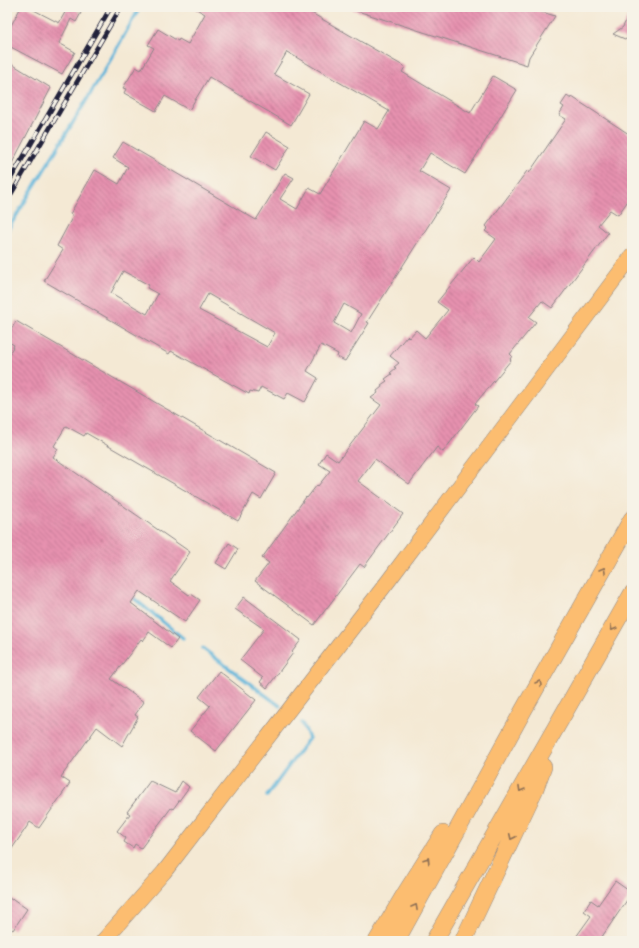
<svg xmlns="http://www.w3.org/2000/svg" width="639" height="948" font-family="Pangolin,sans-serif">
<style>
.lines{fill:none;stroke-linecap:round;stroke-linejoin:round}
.stream{stroke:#5cb3d9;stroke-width:3.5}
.building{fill:url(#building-back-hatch);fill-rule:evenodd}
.primary-casing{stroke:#8b8688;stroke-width:16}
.highway-casing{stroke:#8b8688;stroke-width:18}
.primary{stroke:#fcbd6f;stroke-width:15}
.highway{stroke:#fcbd6f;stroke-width:17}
.rail-casing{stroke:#22223b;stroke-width:4.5}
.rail{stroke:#f7f3e8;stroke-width:3;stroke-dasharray:9;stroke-linecap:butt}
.oneway{stroke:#8f7055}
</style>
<defs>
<pattern id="building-back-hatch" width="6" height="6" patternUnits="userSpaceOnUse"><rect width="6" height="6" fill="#e691af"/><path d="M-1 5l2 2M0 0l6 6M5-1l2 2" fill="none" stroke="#ba7690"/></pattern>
</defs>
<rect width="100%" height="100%" fill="#f7f3e8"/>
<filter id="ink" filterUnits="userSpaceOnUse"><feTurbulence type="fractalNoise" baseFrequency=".025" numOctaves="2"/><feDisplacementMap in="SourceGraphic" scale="8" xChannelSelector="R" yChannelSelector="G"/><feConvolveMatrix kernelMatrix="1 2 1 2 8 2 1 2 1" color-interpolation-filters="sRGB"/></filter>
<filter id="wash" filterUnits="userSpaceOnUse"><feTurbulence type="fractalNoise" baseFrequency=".012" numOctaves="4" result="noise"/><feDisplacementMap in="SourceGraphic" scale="16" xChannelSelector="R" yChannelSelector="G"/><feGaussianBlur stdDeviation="0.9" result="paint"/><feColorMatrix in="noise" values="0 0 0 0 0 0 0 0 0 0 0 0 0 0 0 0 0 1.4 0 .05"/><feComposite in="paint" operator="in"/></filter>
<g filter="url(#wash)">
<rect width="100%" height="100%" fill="#f4e9d4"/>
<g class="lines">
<path class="stream" d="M 7,231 L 103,73 L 140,7
M 131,596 L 183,638
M 202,648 L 280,706
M 267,796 L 309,738 L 302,723"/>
</g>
<g id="blocks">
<path class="building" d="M 21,7 L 28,7 L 59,23 L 68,7 L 77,7 L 76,10 L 81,13 L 76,22 L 71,19 L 59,43 L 75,52 L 62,74 L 7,45 L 11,36 L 7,33 Z
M 193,7 L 301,7 L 405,67 L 402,72 L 470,113 L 493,76 L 517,90 L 465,174 L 430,153 L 419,171 L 451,190 L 367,322 L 369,323 L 345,361 L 337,357 L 338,354 L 321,345 L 307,371 L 318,378 L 305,402 L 288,393 L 284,399 L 261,387 L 258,393 L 250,391 L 249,394 L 171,351 L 169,354 L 44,281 L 63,250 L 57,246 L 73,216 L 70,214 L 95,170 L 119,184 L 128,167 L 113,158 L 123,142 L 256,220 L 285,173 L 294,178 L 280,199 L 297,209 L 309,188 L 320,194 L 364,121 L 378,129 L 389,111 L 287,52 L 274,74 L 309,94 L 291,125 L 209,77 L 189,110 L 165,96 L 156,111 L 124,93 L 126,89 L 123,88 L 136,67 L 141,70 L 154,48 L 148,45 L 158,29 L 178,41 L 179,39 L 188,44 L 205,14 ZM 123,271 L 149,285 L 147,288 L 158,294 L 147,314 L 111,293 ZM 208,294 L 275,333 L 267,347 L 199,310 ZM 344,304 L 361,314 L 351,333 L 334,323 Z
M 352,7 L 526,7 L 555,16 L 529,57 L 527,65 L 351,9 Z
M 632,7 L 632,42 L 613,34 L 623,27 Z
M 7,61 L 51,88 L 7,173 Z
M 567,96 L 571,99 L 572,97 L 632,136 L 632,195 L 618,215 L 610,210 L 598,225 L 608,233 L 552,308 L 542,301 L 529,317 L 536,322 L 510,354 L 512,356 L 510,359 L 511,360 L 475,404 L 478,406 L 443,452 L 437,447 L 409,484 L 375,459 L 358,481 L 403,514 L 364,567 L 360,564 L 314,625 L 255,581 L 269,563 L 262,558 L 306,497 L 307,498 L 317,485 L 318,486 L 330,471 L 319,464 L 326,453 L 338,461 L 381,405 L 371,398 L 378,393 L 377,391 L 382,387 L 381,385 L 387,381 L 385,379 L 392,374 L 390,373 L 396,368 L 394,367 L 399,363 L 390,356 L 407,336 L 409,338 L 416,330 L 425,338 L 448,310 L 437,302 L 474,257 L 479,262 L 496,239 L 485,231 L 488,228 L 486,226 L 527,171 L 529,173 L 566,119 L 559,115 L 564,107 L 561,105 Z
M 266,132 L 290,146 L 275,170 L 251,156 Z
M 16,321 L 276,473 L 261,499 L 253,494 L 238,521 L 86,433 L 84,436 L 66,426 L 54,446 L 58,449 L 53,457 L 190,552 L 170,581 L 189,595 L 191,594 L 200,600 L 185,622 L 139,591 L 131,603 L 178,639 L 171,648 L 149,632 L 143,641 L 141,639 L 111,679 L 144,702 L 135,715 L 138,717 L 122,746 L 97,727 L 61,777 L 70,783 L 39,828 L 30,822 L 7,856 L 7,358 L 14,345 L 7,341 L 7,337 Z
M 229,543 L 238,549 L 226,569 L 216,563 Z
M 244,597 L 301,640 L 292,652 L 293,653 L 267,688 L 260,682 L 263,678 L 240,660 L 264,629 L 235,609 Z
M 219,671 L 256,700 L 216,751 L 190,731 L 210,706 L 199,697 Z
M 150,781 L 175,793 L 182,781 L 189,787 L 173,809 L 171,808 L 141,848 L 135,844 L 133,848 L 124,842 L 126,838 L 117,831 L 130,814 L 127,812 Z
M 615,881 L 632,893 L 599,941 L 573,941 L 591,916 L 584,911 L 591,900 L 598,905 Z
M 7,897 L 12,900 L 13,899 L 27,909 L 13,930 L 7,926 Z"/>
</g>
</g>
<g filter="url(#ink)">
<use href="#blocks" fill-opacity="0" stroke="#8b8688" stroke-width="1"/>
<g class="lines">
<defs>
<path id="primary" d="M 103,941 L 164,872 L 389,580 L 632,256"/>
<path id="highway" d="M 377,941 L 405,894 L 443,834
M 396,941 L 524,709 L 632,519
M 434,941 L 632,594
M 463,941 L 534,791 L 543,767"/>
</defs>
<use href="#primary" class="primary-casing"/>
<use href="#highway" class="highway-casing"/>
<use href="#primary" class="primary"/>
<use href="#highway" class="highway"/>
<defs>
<path id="rail" d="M 7,185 L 111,7
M 7,201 L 121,7"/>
</defs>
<use href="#rail" class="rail-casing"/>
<use href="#rail" class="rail"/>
</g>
<defs><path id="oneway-chevron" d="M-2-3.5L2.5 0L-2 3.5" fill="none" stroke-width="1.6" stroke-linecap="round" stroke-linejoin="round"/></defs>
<g class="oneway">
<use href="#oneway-chevron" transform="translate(603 570) rotate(-60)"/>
<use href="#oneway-chevron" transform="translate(613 628) rotate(120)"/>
<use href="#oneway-chevron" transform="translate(539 683) rotate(-60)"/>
<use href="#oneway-chevron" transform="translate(521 789) rotate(120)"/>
<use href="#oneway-chevron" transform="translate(512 837) rotate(115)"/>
<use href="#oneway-chevron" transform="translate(427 860) rotate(-57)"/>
<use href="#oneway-chevron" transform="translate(415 907) rotate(-61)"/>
</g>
</g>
<rect width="639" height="948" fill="none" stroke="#f7f3e8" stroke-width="24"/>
</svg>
